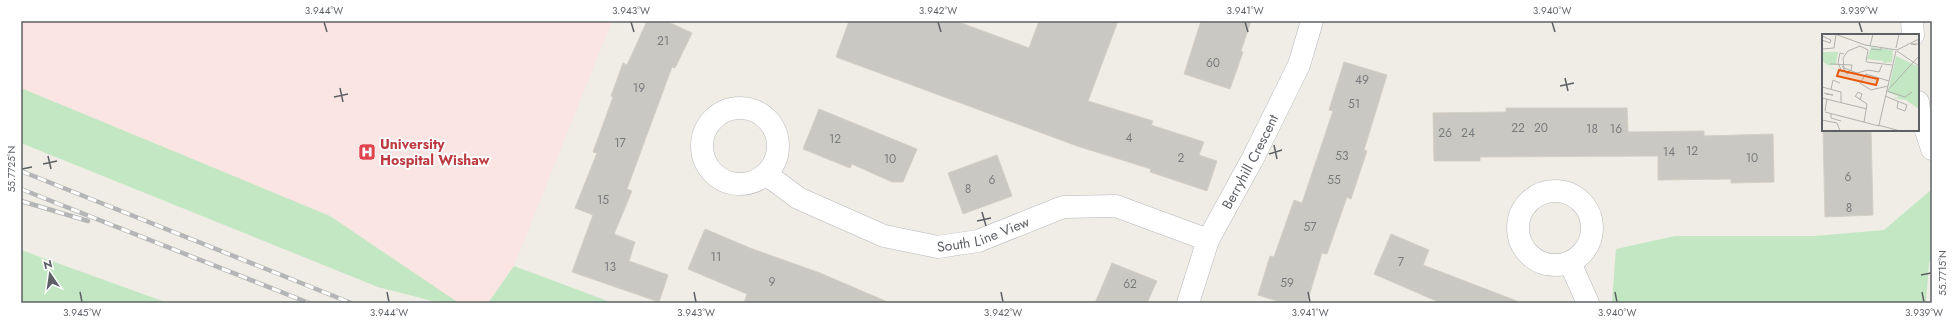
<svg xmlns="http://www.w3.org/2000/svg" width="1953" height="324" font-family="Jost,sans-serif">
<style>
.medical{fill:#fbe5e2}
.green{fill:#c2e7c2}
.building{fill:#cac8c3;stroke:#d4cfc4}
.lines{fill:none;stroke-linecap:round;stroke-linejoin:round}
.minor-casing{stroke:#b6b8bc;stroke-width:23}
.minor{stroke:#fff;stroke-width:22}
.rail-casing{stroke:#b4b5b6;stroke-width:4.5}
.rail{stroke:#fff;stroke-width:3;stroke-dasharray:9;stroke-linecap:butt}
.ticks{fill:none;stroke:#5d6166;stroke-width:1.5}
.labels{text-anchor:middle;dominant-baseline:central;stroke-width:3.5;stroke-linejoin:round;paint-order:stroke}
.number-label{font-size:12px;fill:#787b7d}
.health-label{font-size:14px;font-weight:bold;fill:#be3a42;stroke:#fff;text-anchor:start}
.street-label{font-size:14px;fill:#5d6166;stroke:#fff}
.inset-road{fill:none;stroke:#b1b1ae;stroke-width:1}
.view{fill:#e8590c;fill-opacity:0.15;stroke:#e8590c;stroke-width:2}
.inset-edge{fill:none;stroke:#5d6166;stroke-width:2}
.neatline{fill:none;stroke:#5d6166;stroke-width:1.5}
.ticks-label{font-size:10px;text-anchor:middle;fill:#5d6166}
</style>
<rect width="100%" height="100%" fill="#efede5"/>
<path class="medical" d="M 21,21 L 612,21 L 514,266 L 488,303 L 459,303 L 330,216 L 21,88 Z"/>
<path class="green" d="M 21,88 L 330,216 L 459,303 L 440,303 L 378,287 L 21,143 Z
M 1931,190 L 1932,257 L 1929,263 L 1926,303 L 1612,303 L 1616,249 L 1675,236 L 1815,236 L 1884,230 Z
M 21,250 L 168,303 L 25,303 L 21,301 Z
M 514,266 L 613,303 L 488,303 Z"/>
<path class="building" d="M 647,21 L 666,21 L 692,33 L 675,68 L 672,67 L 627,189 L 632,191 L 614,234 L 635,242 L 629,261 L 668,275 L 659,302 L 572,272 L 593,215 L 575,208 L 597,153 L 593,152 L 613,97 L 611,96 L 623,63 L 627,65 Z
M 849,21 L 956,21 L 1029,48 L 1039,21 L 1118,21 L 1088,101 L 1153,121 L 1151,125 L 1204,142 L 1199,155 L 1217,161 L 1207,191 L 1150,172 L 1151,169 L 1077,146 L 836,57 Z
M 1201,21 L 1251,21 L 1241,51 L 1243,52 L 1230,89 L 1184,74 Z
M 1344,62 L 1387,75 L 1364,150 L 1367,151 L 1351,199 L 1347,197 L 1327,254 L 1322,253 L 1307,303 L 1283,303 L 1258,295 L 1270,256 L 1274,257 L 1294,200 L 1302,203 L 1333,111 L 1329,110 Z
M 1506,108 L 1627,108 L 1628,132 L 1704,131 L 1704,136 L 1773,134 L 1774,182 L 1731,183 L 1731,179 L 1658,180 L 1658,156 L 1480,157 L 1480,161 L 1434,161 L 1433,113 L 1506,112 Z
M 819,109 L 917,149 L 903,182 L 892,182 L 852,164 L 850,168 L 803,149 Z
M 1823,130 L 1871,130 L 1873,215 L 1825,217 Z
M 997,155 L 1012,196 L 963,214 L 948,173 Z
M 705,229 L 750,248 L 820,273 L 890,303 L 744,303 L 747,294 L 688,269 Z
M 1391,234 L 1429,250 L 1423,265 L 1517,301 L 1516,303 L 1441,303 L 1374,274 Z
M 1112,263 L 1157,281 L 1147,303 L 1095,303 Z"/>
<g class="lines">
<defs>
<g id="minor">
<path d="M 1912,21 L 1913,35"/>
<path d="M 1918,102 L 1919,109 L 1932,149"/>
<circle cx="740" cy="146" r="38"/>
<path id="s1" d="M 766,174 L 798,198 L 884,236 L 938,247 L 978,241 L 1063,207 L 1116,206 L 1208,240"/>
<circle cx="1555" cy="228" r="37"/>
<path d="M 1570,263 L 1588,303"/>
<path id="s2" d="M 1188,303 L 1208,240 L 1253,158 L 1299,65 L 1312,21"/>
</g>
</defs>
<use href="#minor" class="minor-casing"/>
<use href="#minor" class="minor"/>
<defs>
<path id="rail" d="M 21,171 L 351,303
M 21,189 L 309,303
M 21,201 L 88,221"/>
</defs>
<use href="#rail" class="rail-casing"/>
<use href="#rail" class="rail"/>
</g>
<path class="ticks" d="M 324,22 L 327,32M 631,22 L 634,32M 938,22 L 941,32M 1245,22 L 1248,32M 1552,22 L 1555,32M 1859,22 L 1862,32M 1565,78 L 1568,91M 1560,86 L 1574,83M 340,88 L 343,102M 334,97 L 348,94M 1274,145 L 1277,159M 1269,154 L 1282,150M 48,156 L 51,169M 43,164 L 57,161M 22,169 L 32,167M 982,212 L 986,226M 977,221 L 991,218M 1921,275 L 1931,273M 80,292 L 82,302M 387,292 L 389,302M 694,292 L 696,302M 1001,292 L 1003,302M 1308,292 L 1310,302M 1615,292 L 1617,302M 1922,292 L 1924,302"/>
<defs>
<symbol id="hospital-square" viewBox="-11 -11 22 22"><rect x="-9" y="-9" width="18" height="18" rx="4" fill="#e0444e" stroke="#fff"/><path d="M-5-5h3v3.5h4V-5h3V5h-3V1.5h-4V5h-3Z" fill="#fff"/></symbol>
</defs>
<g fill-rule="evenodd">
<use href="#hospital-square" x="357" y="142" width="20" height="20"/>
</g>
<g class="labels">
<g class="number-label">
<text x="663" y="41">21</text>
<text x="1213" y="63">60</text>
<text x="1362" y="80">49</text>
<text x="639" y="88">19</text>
<text x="1354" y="104">51</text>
<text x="1518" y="128">22</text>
<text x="1541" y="128">20</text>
<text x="1592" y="129">18</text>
<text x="1616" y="129">16</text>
<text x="1445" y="133">26</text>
<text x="1468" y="133">24</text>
<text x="1129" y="138">4</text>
<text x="835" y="139">12</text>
<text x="620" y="143">17</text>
<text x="1692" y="151">12</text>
<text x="1669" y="152">14</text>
<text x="1342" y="156">53</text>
<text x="1181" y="158">2</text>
<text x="1752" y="158">10</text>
<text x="890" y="159">10</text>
<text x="1848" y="177">6</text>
<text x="992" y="180">6</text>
<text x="1334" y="180">55</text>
<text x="968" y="189">8</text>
<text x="603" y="200">15</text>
<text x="1849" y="208">8</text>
<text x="1310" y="227">57</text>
<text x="716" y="257">11</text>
<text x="1401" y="262">7</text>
<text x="610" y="267">13</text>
<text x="772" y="282">9</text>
<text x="1287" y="283">59</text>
<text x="1130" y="284">62</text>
</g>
<g class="health-label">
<text x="380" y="144">University<tspan x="380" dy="16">Hospital Wishaw</tspan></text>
</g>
<g class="street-label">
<text stroke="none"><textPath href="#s2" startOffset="155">Berryhill Crescent</textPath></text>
<text stroke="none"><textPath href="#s1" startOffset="236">South Line View</textPath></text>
</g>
</g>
<g transform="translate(1822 34)">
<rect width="97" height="97" fill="#efede5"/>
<path d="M 49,13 L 71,16 L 70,28 L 62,29 L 61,27 L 45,25 ZM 0,18 L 16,18 L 14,30 L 7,31 L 25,44 L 0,27 ZM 74,22 L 97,33 L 97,75 L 84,66 L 71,64 L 77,63 L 66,58 Z" fill="#c2e7c2"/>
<path class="inset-road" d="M 13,0 L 43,11 L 75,16M 0,2 L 9,6 L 8,9 L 0,6M 94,11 L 89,10 L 97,10M 48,12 L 51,0M 74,14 L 77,0M 0,15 L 12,14 L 14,0M 49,15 L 59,16 L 59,13M 75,16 L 97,5M 75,17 L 97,32M 22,20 L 18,19 L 16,29 L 20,38 L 23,35M 44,28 L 46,16 L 38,12 L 26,17 L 21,24 L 22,34 L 35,39 L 46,36 L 57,38 L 60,31M 45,28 L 70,31M 8,30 L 30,31 L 29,37M 20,32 L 24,39 L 26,40 L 27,36M 66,52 L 49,56 L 38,49 L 44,40 L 67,47M 0,53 L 19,58 L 19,69M 9,55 L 11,46 L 18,49M 66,56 L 97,22M 65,57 L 83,63 L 90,58M 2,59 L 11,61 L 4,60M 33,62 L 45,70 L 42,88M 63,62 L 85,71 L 83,77 L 75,74 L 76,68M 33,63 L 36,58 L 40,60 L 38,66M 0,64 L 45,75M 3,77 L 5,65M 3,78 L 57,92M 9,80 L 9,84 L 19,87M 0,86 L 15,89 L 18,97M 56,91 L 78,97M 57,91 L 74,17"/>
<path class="view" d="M 17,36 L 56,45 L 54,51 L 15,42 Z"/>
<rect width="97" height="97" class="inset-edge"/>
</g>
<rect width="1953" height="324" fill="none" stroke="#ffffff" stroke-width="44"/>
<g transform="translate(50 274) rotate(347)" stroke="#ffffff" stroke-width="3" paint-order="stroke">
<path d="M0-3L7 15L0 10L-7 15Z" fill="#5d6166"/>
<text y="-6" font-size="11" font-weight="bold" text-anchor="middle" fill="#5d6166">N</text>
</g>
<rect x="22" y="22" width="1909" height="280" class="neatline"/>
<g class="ticks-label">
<text x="324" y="14">3.944°W</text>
<text x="631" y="14">3.943°W</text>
<text x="938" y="14">3.942°W</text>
<text x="1245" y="14">3.941°W</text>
<text x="1552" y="14">3.940°W</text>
<text x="1859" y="14">3.939°W</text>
<text transform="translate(11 169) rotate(-90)" y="4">55.7725°N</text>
<text transform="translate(1942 273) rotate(-90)" y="4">55.7715°N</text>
<text x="82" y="316">3.945°W</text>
<text x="389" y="316">3.944°W</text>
<text x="696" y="316">3.943°W</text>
<text x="1003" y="316">3.942°W</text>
<text x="1310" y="316">3.941°W</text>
<text x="1617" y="316">3.940°W</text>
<text x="1924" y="316">3.939°W</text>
</g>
</svg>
